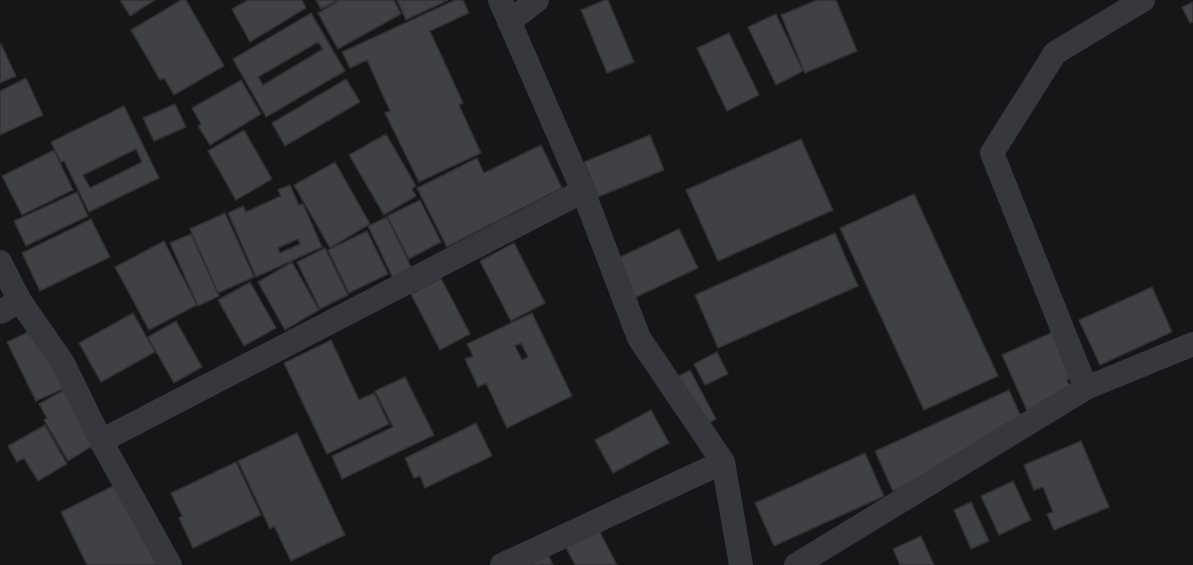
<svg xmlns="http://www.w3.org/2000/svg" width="1193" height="565" font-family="'Exo 2',sans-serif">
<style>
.building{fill:#404145;stroke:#303034;stroke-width:1.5;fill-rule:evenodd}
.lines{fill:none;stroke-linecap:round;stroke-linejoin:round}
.minor{stroke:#37383d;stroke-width:24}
</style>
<rect width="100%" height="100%" fill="#161618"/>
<path class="building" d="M 120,0 L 155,0 L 130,16 Z
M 181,0 L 186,0 L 224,66 L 174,95 L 164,78 L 160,80 L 131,30 Z
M 248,0 L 302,0 L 306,8 L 250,42 L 232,9 Z
M 316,0 L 338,0 L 321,9 Z
M 340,0 L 394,0 L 401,14 L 338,49 L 318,13 Z
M 397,0 L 448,0 L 406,20 Z
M 455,0 L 463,0 L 469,13 L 430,31 L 463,103 L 459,105 L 481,153 L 419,182 L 385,113 L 390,111 L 367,60 L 350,68 L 342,52 Z
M 605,0 L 608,0 L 634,62 L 607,73 L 581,10 Z
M 817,0 L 836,0 L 857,51 L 805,73 L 781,15 Z
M 1193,2 L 1193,22 L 1190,23 L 1182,7 Z
M 311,13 L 345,71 L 266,117 L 233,59 ZM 318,42 L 323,49 L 263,85 L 258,77 Z
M 776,14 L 803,71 L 776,85 L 748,27 Z
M 729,33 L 759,95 L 727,111 L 697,48 Z
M 1,44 L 16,76 L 0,83 L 0,45 Z
M 26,78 L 43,115 L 0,135 L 0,91 Z
M 346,79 L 360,102 L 285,146 L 272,123 Z
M 241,80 L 261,114 L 210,145 L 198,126 L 201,124 L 192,108 Z
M 175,104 L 186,127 L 154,141 L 143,118 Z
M 124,106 L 159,178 L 89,212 L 64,161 L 61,162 L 51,142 ZM 136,149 L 142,162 L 90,188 L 83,175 Z
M 244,130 L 272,179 L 236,200 L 208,151 Z
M 386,134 L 416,186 L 412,189 L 416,196 L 384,215 L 349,155 Z
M 650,135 L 664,170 L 598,197 L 584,162 Z
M 801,139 L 833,210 L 718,261 L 686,190 Z
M 541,145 L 562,188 L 447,247 L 417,188 L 477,158 L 484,173 Z
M 54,150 L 73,190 L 22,215 L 2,176 Z
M 335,162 L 370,224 L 330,248 L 294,185 Z
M 290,185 L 299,205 L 303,204 L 322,247 L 256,277 L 228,213 L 243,206 L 246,212 L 281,196 L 278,190 ZM 298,239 L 300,244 L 280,253 L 278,248 Z
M 77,192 L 88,216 L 26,246 L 14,221 Z
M 914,194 L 998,376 L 924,410 L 840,228 Z
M 420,200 L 441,242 L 409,259 L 387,216 Z
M 225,213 L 254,277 L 218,293 L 190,229 Z
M 387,217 L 412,269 L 393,278 L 368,226 Z
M 91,219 L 110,257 L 40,291 L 22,253 Z
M 679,229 L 698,268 L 632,299 L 614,260 Z
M 367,231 L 388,274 L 349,293 L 328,250 Z
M 835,233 L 858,286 L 718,348 L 695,295 Z
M 191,234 L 219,296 L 198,306 L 170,243 Z
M 164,241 L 197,305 L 149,330 L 115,267 Z
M 514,243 L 545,303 L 511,321 L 480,261 Z
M 325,248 L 348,295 L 320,309 L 297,262 Z
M 292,262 L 319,310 L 285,330 L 258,282 Z
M 441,278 L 470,334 L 440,350 L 411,294 Z
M 250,282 L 276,328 L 244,346 L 218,300 Z
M 1152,287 L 1172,332 L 1100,365 L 1079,320 Z
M 133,313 L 155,352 L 101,382 L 79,343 Z
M 532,313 L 572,396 L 507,428 L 486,383 L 478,387 L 465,359 L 473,356 L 467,344 ZM 521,343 L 528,357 L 522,360 L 515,346 Z
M 176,321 L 202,367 L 174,383 L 148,337 Z
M 47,323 L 76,383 L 36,401 L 7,342 Z
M 1053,332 L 1073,377 L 1067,380 L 1070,386 L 1029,415 L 1002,355 Z
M 331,340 L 359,400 L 374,393 L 389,424 L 327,454 L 284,363 Z
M 717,352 L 728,374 L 705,385 L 694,364 Z
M 690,370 L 716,419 L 701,427 L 675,378 Z
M 405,377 L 434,435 L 342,479 L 332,456 L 393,427 L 375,391 Z
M 73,385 L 104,439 L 68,461 L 44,420 L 47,418 L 39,404 Z
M 1009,390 L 1027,430 L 893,491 L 875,451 Z
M 651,410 L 669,443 L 613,473 L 595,440 Z
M 476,423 L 492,456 L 425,488 L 420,476 L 414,478 L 405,458 Z
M 45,425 L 67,464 L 38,481 L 24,458 L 17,462 L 8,446 Z
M 297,433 L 345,535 L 291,561 L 274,526 L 270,529 L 238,461 Z
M 1081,441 L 1109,507 L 1054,530 L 1047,514 L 1053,512 L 1043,487 L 1034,490 L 1024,465 Z
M 865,453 L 884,496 L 774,546 L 755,503 Z
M 236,462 L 261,515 L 193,548 L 179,518 L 182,516 L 171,493 Z
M 125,480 L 161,565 L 87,565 L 61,512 Z
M 1013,481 L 1031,520 L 999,535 L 981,496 Z
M 971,502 L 989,541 L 971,549 L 954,510 Z
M 590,513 L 617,565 L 575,565 L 557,530 Z
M 921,536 L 934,565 L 900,565 L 893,549 Z
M 542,542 L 553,565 L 513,565 Z"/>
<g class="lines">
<path class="minor" d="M 500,0 L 583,191 L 639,338 L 723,462 L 741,565
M 509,22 L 537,0
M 0,262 L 20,301 L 63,363 L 101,441 L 170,565
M 0,312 L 20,301
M 1086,388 L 992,153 L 1055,53 L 1143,0
M 101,441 L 583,191
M 502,565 L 723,462
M 796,565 L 1086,388 L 1193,344"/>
</g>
</svg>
